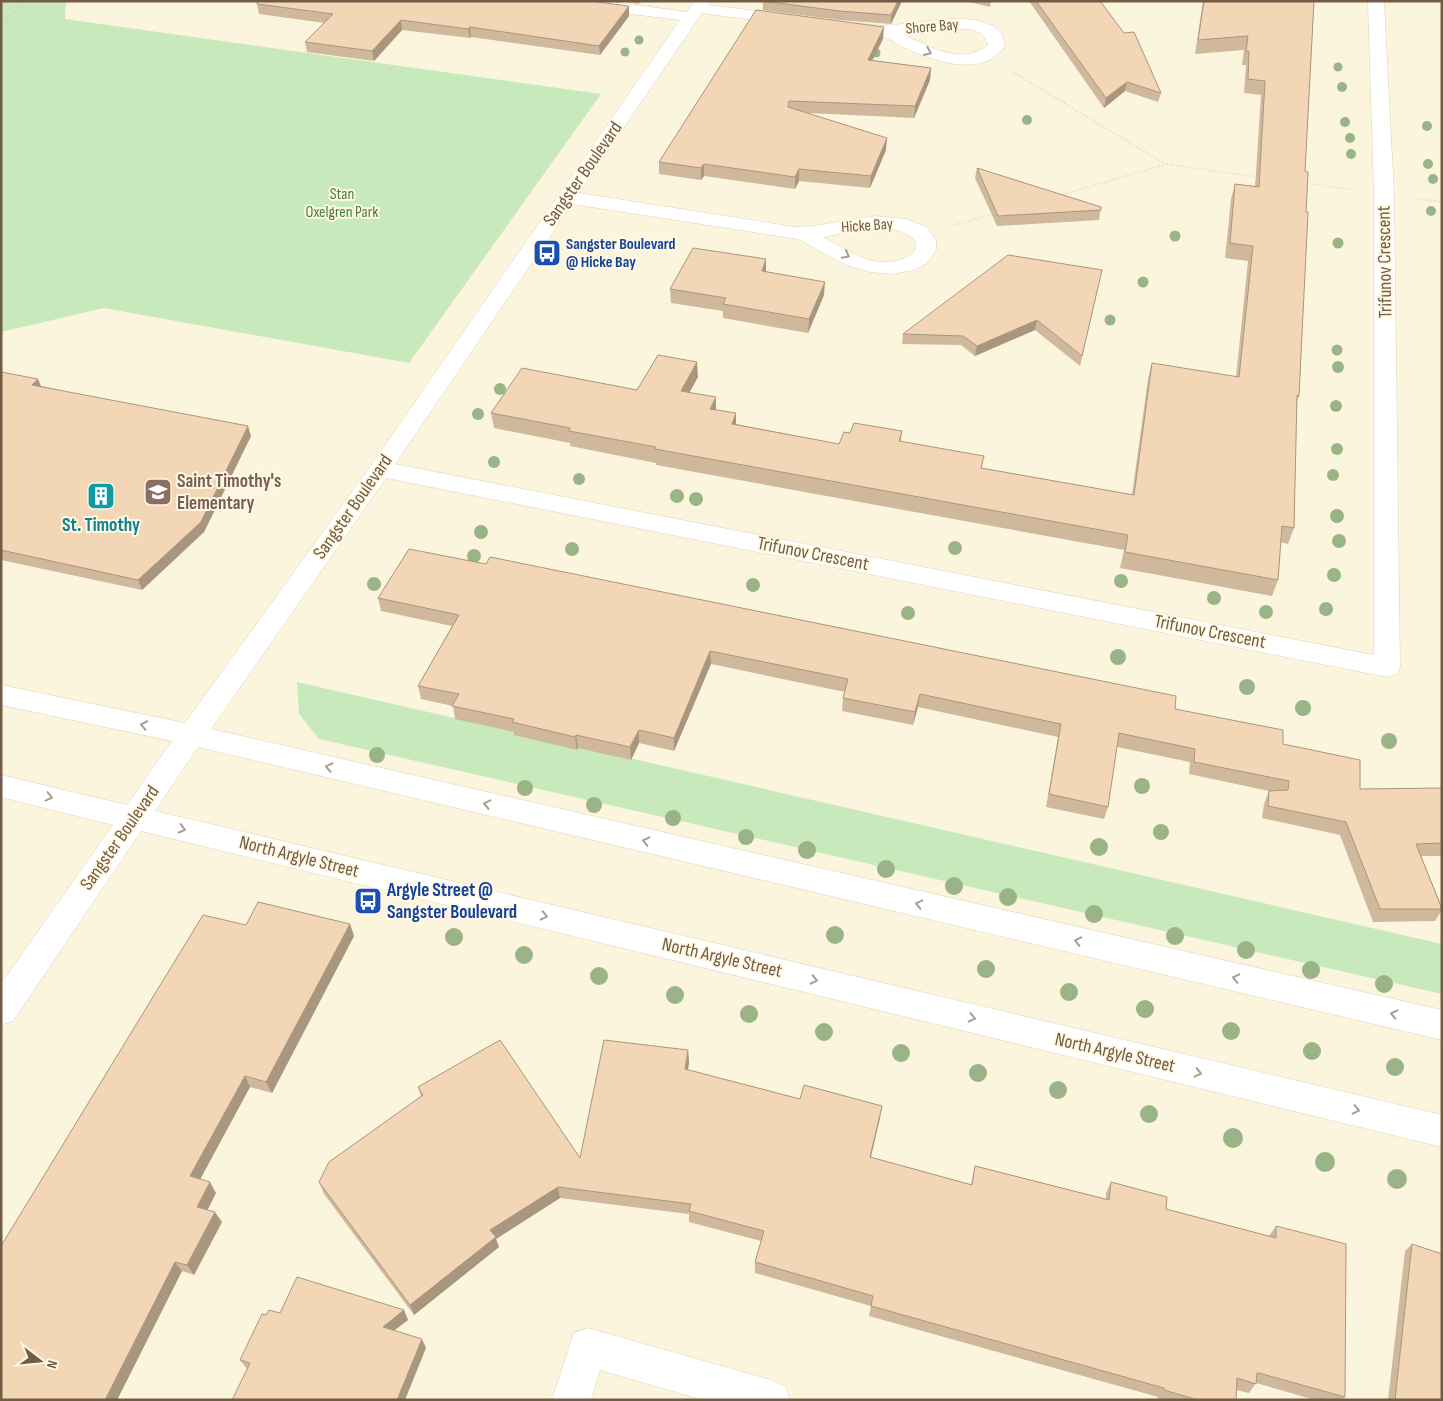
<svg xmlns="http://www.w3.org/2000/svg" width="1443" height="1401" font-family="'Sofia Sans Condensed',sans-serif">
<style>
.green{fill:#c8e9bc}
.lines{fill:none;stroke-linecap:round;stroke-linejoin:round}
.minor-casing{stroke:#e0d1ba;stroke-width:1}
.path{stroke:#d6b998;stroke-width:2;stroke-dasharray:0.5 2.5;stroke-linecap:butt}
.minor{fill:#fff;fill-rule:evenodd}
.tree{fill:#9ab487}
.wall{fill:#d0b89c}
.shaded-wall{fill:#a9967f}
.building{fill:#f2d6b5;stroke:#a9967f}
.oneway{stroke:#aa9d90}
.labels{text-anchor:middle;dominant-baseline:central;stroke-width:4;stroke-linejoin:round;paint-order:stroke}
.far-street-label{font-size:16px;fill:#725c46;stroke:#fff8e4}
.far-park-label{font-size:16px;fill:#4a7e40;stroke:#fff8e4}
.far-transit-label{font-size:16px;font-weight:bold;fill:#164399;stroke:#fff8e4;text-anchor:start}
.street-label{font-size:19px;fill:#725c46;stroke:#fff8e4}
.education-label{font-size:19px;font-weight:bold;fill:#785e54;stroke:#fff8e4;text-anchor:start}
.culture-label{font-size:19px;font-weight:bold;fill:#0d838f;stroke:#fff8e4}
.transit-label{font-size:19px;font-weight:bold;fill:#164399;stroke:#fff8e4;text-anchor:start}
</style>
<rect width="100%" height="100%" fill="#fcf5dd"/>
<path class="green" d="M 1,1 L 66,1 L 65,19 L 601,94 L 409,363 L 104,308 L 1,332 Z
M 297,682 L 1442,944 L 1442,994 L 319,739 L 299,714 Z"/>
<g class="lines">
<defs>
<path id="minor" d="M 559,1 L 606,1 L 687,12 L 694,1 L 710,1 L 708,5 L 790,15 L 796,17 L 798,20 L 796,23 L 790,25 L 702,13 L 579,193 L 795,227 L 813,226 L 875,216 L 906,219 L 926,227 L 936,240 L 936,250 L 927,263 L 915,270 L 891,274 L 870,272 L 846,265 L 798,239 L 572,204 L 395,464 L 1374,655 L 1374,194 L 1368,1 L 1384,1 L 1394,194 L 1400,667 L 1397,674 L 1387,677 L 386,478 L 211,729 L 1442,1010 L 1442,1040 L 198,747 L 155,811 L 1442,1115 L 1442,1147 L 141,831 L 13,1021 L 1,1025 L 1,984 L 113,825 L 1,797 L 1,775 L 127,805 L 172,741 L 1,705 L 1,685 L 185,723 L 372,464 L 680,20 L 567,6 L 561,4 ZM 885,228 C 943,236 910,271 869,260 C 853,255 838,245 823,237 L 864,229 Z
M 948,19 C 964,19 987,18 999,31 C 1003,34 1004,41 1005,46 C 983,79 934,61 905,48 C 897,44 889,38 881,36 C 868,33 855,34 842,30 L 840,27 L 842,24 L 848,22 L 883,26 ZM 948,29 C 965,29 982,26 988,45 C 962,66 929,47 903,34 Z
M 588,1328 L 771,1380 L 785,1386 L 790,1400 L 703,1400 L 600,1370 L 591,1400 L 552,1400 L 574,1333 Z"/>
</defs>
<use href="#minor" class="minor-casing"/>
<path class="path" d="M 1,23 L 27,1
M 1013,72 L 1165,164 L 1258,177
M 1304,183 L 1349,189
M 1058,196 L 1164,165
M 1418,199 L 1442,202
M 954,225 L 994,214"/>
<use href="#minor" class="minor"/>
</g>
<g class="tree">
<circle cx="639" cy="40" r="4.5"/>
<circle cx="625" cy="52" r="4.5"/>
<circle cx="876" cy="53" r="4.5"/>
<circle cx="1338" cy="67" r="4.5"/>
<circle cx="1342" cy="87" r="5"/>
<circle cx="1027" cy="120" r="5"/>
<circle cx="1345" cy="122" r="5"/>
<circle cx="1427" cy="126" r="5"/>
<circle cx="1350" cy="138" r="5"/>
<circle cx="1351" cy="154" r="5"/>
<circle cx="1428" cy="164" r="5"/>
<circle cx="1433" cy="179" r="5"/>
<circle cx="1431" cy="211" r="5"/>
<circle cx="1175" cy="236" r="5.5"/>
<circle cx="1338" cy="243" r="5.5"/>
<circle cx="1143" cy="282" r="5.5"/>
<circle cx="1110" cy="320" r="5.5"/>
<circle cx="1337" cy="350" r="5.5"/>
<circle cx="1338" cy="367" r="6"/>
<circle cx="500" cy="389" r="6"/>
<circle cx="1336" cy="406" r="6"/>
<circle cx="478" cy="414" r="6"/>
<circle cx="1337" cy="449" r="6"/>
<circle cx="494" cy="462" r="6"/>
<circle cx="1333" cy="475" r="6"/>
<circle cx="579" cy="479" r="6"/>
<circle cx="677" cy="496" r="7"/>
<circle cx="696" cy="499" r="7"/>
<circle cx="1337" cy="516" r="7"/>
<circle cx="481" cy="532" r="7"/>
<circle cx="1339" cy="541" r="7"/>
<circle cx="955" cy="548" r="7"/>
<circle cx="572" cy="549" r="7"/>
<circle cx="474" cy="556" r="7"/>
<circle cx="1334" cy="575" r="7"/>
<circle cx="1121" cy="581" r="7"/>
<circle cx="374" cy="584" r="7"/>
<circle cx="753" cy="585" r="7"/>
<circle cx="1214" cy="598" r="7"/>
<circle cx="1326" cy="609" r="7"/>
<circle cx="1266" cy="612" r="7"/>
<circle cx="908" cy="613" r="7"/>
<circle cx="1118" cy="657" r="8"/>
<circle cx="1247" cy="687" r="8"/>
<circle cx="1303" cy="708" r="8"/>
<circle cx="1389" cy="741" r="8"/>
<circle cx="377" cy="755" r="8"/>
<circle cx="1142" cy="786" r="8"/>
<circle cx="525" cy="788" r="8"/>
<circle cx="594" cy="805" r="8"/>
<circle cx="673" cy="818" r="8"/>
<circle cx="1161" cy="832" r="8"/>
<circle cx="746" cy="837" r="8"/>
<circle cx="1099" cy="847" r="9"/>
<circle cx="807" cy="850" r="9"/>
<circle cx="886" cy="869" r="9"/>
<circle cx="954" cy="886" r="9"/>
<circle cx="1008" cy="897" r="9"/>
<circle cx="1094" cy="914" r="9"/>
<circle cx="835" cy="935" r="9"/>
<circle cx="1175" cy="936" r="9"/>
<circle cx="454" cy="937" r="9"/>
<circle cx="1246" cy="950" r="9"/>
<circle cx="524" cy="955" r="9"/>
<circle cx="986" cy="969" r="9"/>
<circle cx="1311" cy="970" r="9"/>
<circle cx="599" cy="976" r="9"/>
<circle cx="1384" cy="984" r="9"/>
<circle cx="1069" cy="992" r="9"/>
<circle cx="675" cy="995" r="9"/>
<circle cx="1145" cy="1009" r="9"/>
<circle cx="749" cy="1014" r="9"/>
<circle cx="1231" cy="1031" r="9"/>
<circle cx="824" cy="1032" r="9"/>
<circle cx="1312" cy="1051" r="9"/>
<circle cx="901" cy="1053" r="9"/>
<circle cx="1395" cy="1067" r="9"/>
<circle cx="978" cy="1073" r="9"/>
<circle cx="1058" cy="1090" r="9"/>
<circle cx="1149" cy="1114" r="9"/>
<circle cx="1233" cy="1138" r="10"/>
<circle cx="1325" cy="1162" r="10"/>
<circle cx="1397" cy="1179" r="10"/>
</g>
<path class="wall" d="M 622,1 L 640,1 L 639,4 Z
M 763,1 L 902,1 L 891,24 L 839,20 L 763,10 Z
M 965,1 L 991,1 L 990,7 Z
M 1029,1 L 1100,1 L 1161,93 L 1158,102 L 1125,91 L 1104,108 Z
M 1203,1 L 1314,1 L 1305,171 L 1306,212 L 1299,396 L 1297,401 L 1294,528 L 1288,544 L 1280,542 L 1278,580 L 1272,596 L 1120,568 L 1124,550 L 656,465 L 656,463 L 570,446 L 570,443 L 494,428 L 491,413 L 637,390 L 698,377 L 689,392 L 736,424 L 839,444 L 850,433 L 902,431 L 901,442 L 982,468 L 1132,495 L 1148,379 L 1152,363 L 1236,377 L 1248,261 L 1225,258 L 1231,199 L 1235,184 L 1255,187 L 1261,95 L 1244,93 L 1246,65 L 1242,65 L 1244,50 L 1195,54 Z
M 257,4 L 629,6 L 629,16 L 600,55 L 471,37 L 470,38 L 402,30 L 374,61 L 307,52 L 305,42 L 325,23 L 259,14 Z
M 883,39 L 872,60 L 931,68 L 930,80 L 914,118 L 809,113 L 886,150 L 870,188 L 799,181 L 795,189 L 704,176 L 701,180 L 659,174 L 659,162 Z
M 977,168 L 1101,207 L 1099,220 L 997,226 L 975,178 Z
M 766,259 L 766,271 L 824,295 L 808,333 L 723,318 L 723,311 L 671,303 L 670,289 Z
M 1102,270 L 1080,366 L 1035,330 L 975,356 L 961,345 L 902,344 L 903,334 Z
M 1,372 L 38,379 L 41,386 L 251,436 L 204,532 L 142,590 L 1,560 Z
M 378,598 L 1175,709 L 1283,744 L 1360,789 L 1442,788 L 1442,856 L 1421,856 L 1442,907 L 1442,910 L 1435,921 L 1373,922 L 1340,835 L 1262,818 L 1264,804 L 1269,791 L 1189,774 L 1190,762 L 1117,747 L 1108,807 L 1104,819 L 1046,807 L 1058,737 L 918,707 L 913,725 L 842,711 L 843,698 L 845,692 L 711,664 L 674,751 L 639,743 L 631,760 L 578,748 L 577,750 L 514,735 L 514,732 L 455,719 L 453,706 L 421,699 L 418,686 L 452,626 L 381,611 Z
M 350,924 L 354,936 L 272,1093 L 250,1087 L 200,1179 L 216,1193 L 207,1210 L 222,1222 L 194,1275 L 182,1271 L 117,1400 L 1,1400 L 246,925 Z
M 688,1050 L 689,1062 L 688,1070 L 800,1099 L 880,1118 L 871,1157 L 971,1185 L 975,1166 L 1106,1199 L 1106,1193 L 1111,1182 L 1166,1209 L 1269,1236 L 1276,1226 L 1345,1397 L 1342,1400 L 1315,1400 L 1256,1383 L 1249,1393 L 1236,1390 L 1236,1400 L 1160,1400 L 1157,1399 L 1158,1397 L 869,1316 L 871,1306 L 755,1273 L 755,1262 L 761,1241 L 689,1222 L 689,1214 L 560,1198 L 496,1239 L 499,1247 L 414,1315 L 324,1194 L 319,1182 L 421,1097 L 418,1087 L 580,1158 Z
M 1412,1244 L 1442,1400 L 1388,1400 L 1405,1251 Z
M 404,1310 L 408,1320 L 394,1330 L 426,1348 L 247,1369 L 240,1360 L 266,1315 L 280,1313 Z"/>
<path class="shaded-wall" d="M 898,1 L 902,1 L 891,24 L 891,15 Z
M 629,6 L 629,16 L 600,55 L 599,46 Z
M 401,20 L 402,30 L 374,61 L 372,51 Z
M 470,27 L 471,37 L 470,38 L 468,29 Z
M 884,27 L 883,39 L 867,71 L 868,60 Z
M 931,68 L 930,80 L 914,118 L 915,106 Z
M 1127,82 L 1125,91 L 1104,108 L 1106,98 Z
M 887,138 L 886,150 L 870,188 L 871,176 Z
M 704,164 L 704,176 L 701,180 L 701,168 Z
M 799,169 L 799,181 L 795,189 L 795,177 Z
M 766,259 L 766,273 L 762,271 Z
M 825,282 L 824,295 L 808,333 L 809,319 Z
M 1037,320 L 1035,330 L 975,356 L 977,346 Z
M 697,362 L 698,377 L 682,406 L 681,391 Z
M 38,379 L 42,389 L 32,385 Z
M 716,397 L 716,413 L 710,409 Z
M 736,413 L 736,429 L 732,424 Z
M 248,426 L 251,436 L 204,532 L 142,590 L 138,580 Z
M 710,651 L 711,664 L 674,751 L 674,738 Z
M 920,694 L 918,707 L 913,725 L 915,712 Z
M 639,730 L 639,743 L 631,760 L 630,747 Z
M 576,735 L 578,748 L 577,750 L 575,737 Z
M 350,924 L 354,936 L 272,1093 L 266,1082 Z
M 688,1050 L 689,1062 L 686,1081 L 685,1069 Z
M 245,1076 L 250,1087 L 196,1187 L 190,1176 Z
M 882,1106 L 880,1118 L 868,1168 L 870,1157 Z
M 210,1182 L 216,1193 L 204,1217 L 197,1207 Z
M 558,1187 L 560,1198 L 496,1239 L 499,1247 L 414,1315 L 410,1305 L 490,1230 Z
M 215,1212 L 222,1222 L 194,1275 L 187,1265 Z
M 175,1262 L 182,1271 L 117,1400 L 105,1400 Z
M 404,1310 L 408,1320 L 387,1336 L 383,1327 Z
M 422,1339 L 426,1348 L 405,1400 L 397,1400 Z"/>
<path class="building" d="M 257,1 L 590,1 L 629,6 L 599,46 L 470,27 L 468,29 L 401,20 L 372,51 L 305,42 L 333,14 L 257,4 Z
M 763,1 L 898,1 L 891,15 L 839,11 Z
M 1036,1 L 1100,1 L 1124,33 L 1134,32 L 1161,93 L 1127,82 L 1106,98 Z
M 1204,1 L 1314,1 L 1305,171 L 1308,172 L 1306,212 L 1308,212 L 1299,396 L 1297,395 L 1294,528 L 1282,526 L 1278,580 L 1125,552 L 1128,535 L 655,449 L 656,447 L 569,431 L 570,428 L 491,413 L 522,368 L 637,390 L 658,355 L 697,362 L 681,391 L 716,397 L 710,409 L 736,413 L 732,424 L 839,444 L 844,432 L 850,433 L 854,423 L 902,431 L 899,441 L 984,456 L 981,468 L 1134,495 L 1152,363 L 1239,377 L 1253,246 L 1230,243 L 1235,184 L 1259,187 L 1265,81 L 1248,79 L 1249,51 L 1246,51 L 1248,36 L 1198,40 Z
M 756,10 L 884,27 L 868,60 L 931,68 L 915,106 L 789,101 L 788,107 L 887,138 L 871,176 L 799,169 L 795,177 L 704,164 L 701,168 L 659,162 Z
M 977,168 L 1101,207 L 1101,210 L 998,216 Z
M 693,248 L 766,259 L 762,271 L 825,282 L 809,319 L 723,304 L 726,298 L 670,289 Z
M 1008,255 L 1102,270 L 1082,356 L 1037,320 L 977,346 L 963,336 L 903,334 Z
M 1,372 L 38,379 L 32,385 L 248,426 L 201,522 L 138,580 L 1,550 Z
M 409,549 L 486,564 L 490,557 L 1176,696 L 1175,709 L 1283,730 L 1283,744 L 1360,760 L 1360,789 L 1442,788 L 1442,843 L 1416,844 L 1442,909 L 1380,909 L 1346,822 L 1268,806 L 1269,791 L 1288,790 L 1289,781 L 1194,762 L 1195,749 L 1119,733 L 1108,807 L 1049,794 L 1061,724 L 920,694 L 915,712 L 843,698 L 848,679 L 710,651 L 674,738 L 639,730 L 630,747 L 576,735 L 575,737 L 512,722 L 514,719 L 452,706 L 459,694 L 418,686 L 459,615 L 378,598 Z
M 258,902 L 350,924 L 266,1082 L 245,1076 L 190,1176 L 210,1182 L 197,1207 L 215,1212 L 187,1265 L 175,1262 L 105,1400 L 1,1400 L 1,1246 L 203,915 L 246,925 Z
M 500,1040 L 580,1158 L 604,1040 L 688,1050 L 685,1069 L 800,1099 L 804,1085 L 882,1106 L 870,1157 L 972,1185 L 975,1166 L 1109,1200 L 1111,1182 L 1167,1197 L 1166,1209 L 1276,1238 L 1276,1226 L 1346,1244 L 1345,1397 L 1259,1373 L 1257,1373 L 1256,1384 L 1237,1378 L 1236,1400 L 1198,1400 L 1164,1390 L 1164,1388 L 871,1306 L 873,1296 L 755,1262 L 764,1231 L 689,1211 L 691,1204 L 558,1187 L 490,1230 L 496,1237 L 410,1305 L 319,1182 L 329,1162 L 423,1095 L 418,1087 Z
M 1412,1244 L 1442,1254 L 1442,1400 L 1395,1400 Z
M 297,1277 L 404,1310 L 383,1327 L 422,1339 L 397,1400 L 232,1400 L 250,1363 L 240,1360 L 262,1314 L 266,1315 L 269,1310 L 280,1313 Z"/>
<defs><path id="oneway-chevron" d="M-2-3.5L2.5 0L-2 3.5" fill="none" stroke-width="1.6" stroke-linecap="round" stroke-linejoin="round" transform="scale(1.25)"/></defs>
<g class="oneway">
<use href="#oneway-chevron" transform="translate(928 52) rotate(23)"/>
<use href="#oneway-chevron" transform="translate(846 255) rotate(28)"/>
<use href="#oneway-chevron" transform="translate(144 725) rotate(-168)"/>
<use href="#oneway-chevron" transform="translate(329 767) rotate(-167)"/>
<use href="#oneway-chevron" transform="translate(49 797) rotate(13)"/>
<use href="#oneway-chevron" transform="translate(487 804) rotate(-167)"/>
<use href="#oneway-chevron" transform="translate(182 829) rotate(14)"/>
<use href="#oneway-chevron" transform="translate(646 841) rotate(-167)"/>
<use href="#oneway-chevron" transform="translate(919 904) rotate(-167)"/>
<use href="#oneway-chevron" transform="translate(544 916) rotate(13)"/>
<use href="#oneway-chevron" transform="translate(1078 941) rotate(-167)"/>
<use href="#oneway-chevron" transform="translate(1236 978) rotate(-167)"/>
<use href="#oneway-chevron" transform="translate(814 980) rotate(13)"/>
<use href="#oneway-chevron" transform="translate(1394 1014) rotate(-167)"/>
<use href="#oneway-chevron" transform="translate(972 1018) rotate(13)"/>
<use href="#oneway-chevron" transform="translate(1198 1073) rotate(13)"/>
<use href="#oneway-chevron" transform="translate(1356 1110) rotate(13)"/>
</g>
<defs>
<symbol id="bus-square" viewBox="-11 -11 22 22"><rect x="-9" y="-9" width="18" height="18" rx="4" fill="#1a4fb4" stroke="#fff8e4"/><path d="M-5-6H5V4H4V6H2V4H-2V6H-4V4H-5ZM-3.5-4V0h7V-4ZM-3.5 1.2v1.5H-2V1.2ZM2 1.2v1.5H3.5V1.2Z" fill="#fff"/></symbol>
<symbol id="school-square" viewBox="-11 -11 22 22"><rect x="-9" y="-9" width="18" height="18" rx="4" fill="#8d6e63" stroke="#fff8e4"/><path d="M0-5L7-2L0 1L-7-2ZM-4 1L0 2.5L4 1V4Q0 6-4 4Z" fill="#fff"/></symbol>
<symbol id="building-square" viewBox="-11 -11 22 22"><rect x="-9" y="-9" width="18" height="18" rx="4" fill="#0f9aa8" stroke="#fff8e4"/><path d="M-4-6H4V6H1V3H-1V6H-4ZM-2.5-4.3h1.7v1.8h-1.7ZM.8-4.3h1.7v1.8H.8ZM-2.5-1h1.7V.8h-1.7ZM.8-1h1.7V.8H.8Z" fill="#fff"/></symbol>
</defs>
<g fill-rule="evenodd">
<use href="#bus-square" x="531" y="237" width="32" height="32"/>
<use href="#school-square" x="142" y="476" width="32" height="32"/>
<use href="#building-square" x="85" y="480" width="32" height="32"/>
<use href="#bus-square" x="352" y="885" width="32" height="32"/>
</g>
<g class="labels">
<g class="far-street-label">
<text transform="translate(932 27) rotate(-5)">Shore Bay</text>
<text transform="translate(867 226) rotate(-4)">Hicke Bay</text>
</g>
<g class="far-park-label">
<text x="342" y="194">Stan<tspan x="342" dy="18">Oxelgren Park</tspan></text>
</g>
<g class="far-transit-label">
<text x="566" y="244">Sangster Boulevard<tspan x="566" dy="18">@ Hicke Bay</tspan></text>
</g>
<g class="street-label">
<text transform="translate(583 174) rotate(-55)">Sangster Boulevard</text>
<text transform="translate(1385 262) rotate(-91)">Trifunov Crescent</text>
<text transform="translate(353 507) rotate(-55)">Sangster Boulevard</text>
<text transform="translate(813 554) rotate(11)">Trifunov Crescent</text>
<text transform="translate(1210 632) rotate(11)">Trifunov Crescent</text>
<text transform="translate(120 838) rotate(-55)">Sangster Boulevard</text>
<text transform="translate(299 857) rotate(14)">North Argyle Street</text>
<text transform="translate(722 958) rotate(13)">North Argyle Street</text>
<text transform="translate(1115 1053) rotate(13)">North Argyle Street</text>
</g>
<g class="education-label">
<text x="177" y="481">Saint Timothy's<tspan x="177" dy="22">Elementary</tspan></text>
</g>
<g class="culture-label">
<text x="101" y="525">St. Timothy</text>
</g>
<g class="transit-label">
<text x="387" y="890">Argyle Street @<tspan x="387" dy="22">Sangster Boulevard</tspan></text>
</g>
</g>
<rect width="1443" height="1401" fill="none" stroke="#725c46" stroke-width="5"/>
<g transform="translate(40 1361) rotate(106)" stroke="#fff8e4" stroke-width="4" paint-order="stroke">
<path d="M0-4L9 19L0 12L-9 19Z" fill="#725c46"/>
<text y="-8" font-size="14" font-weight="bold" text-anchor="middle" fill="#725c46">N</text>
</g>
</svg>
